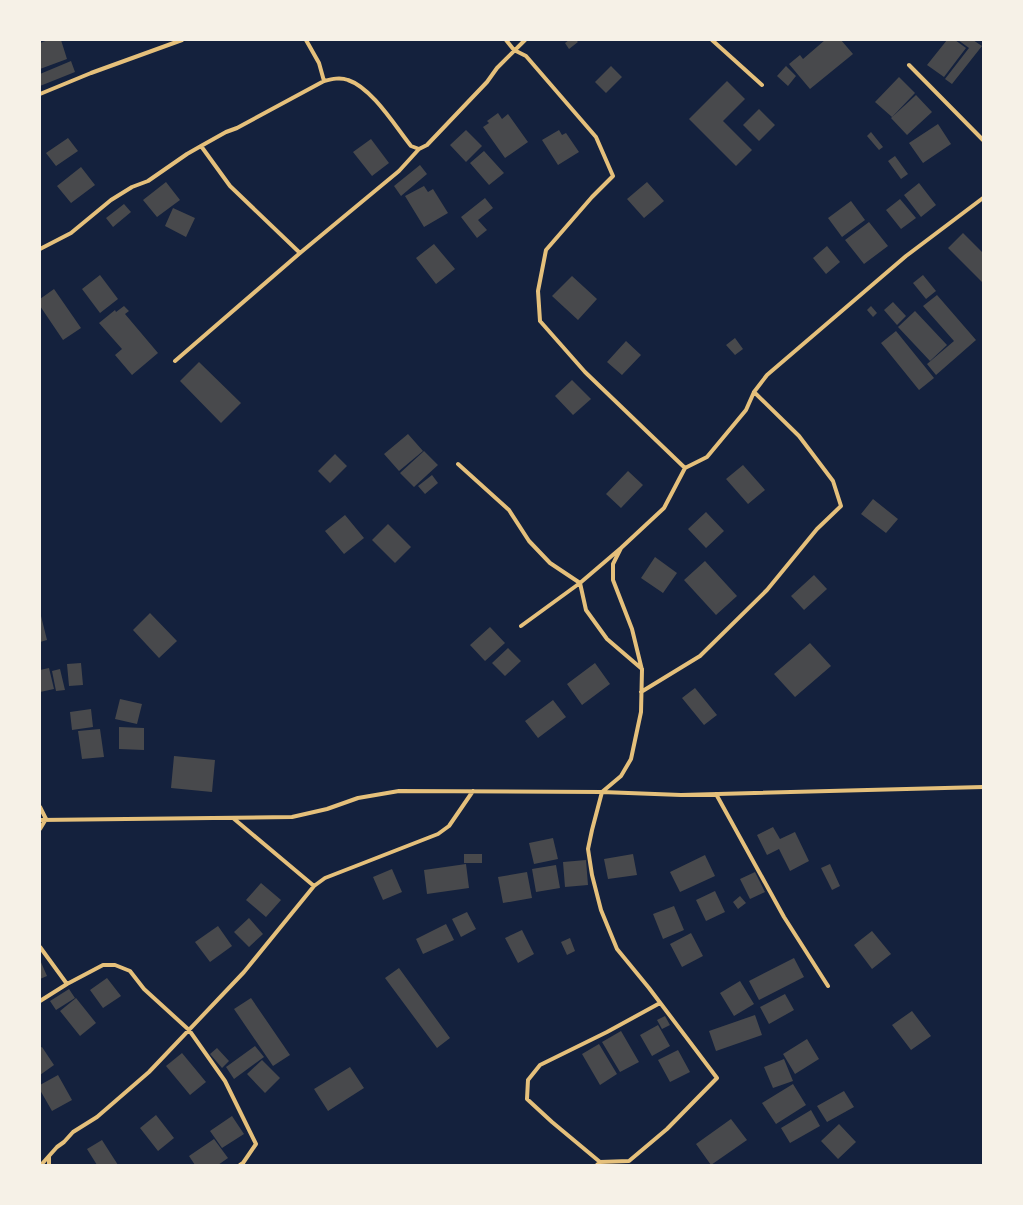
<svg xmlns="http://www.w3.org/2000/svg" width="1023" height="1205" font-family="Commissioner,sans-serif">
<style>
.building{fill:#48494c}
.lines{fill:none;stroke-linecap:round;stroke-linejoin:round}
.minor{stroke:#e5c07b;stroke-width:4}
</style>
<rect width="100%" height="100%" fill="#14213d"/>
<path class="building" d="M 48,40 L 61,40 L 67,59 L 40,69 L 40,43 Z
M 569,40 L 576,40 L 578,42 L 569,49 L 565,43 Z
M 825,40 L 841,40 L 853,54 L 810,89 L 789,64 L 800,55 L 803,59 Z
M 947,40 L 955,40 L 966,48 L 944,77 L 927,65 Z
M 958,40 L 973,40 L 982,46 L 952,84 L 945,79 L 969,48 Z
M 71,61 L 75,72 L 40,86 L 40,74 Z
M 611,66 L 622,77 L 606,93 L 595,82 Z
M 786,66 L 796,76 L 788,86 L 777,76 Z
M 899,77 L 915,93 L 892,117 L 875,102 Z
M 727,81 L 745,99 L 723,121 L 752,150 L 736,166 L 689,119 Z
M 916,95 L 932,112 L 907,135 L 891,118 Z
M 759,109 L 775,125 L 759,141 L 743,125 Z
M 498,113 L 502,119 L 508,114 L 528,142 L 505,158 L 483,127 L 489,123 L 487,121 Z
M 938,124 L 951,144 L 923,163 L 909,143 Z
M 466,130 L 482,146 L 466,162 L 450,145 Z
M 559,130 L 562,135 L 566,133 L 579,152 L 558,165 L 542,140 Z
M 871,132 L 883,147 L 879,150 L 867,136 Z
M 68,138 L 78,151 L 56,166 L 46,153 Z
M 371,139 L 389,163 L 372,176 L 353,152 Z
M 484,151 L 504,173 L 489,185 L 470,163 Z
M 895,156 L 908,174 L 901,179 L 888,161 Z
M 420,165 L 427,174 L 401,196 L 394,186 Z
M 81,167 L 95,185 L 71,203 L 57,186 Z
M 166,182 L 180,200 L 157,217 L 143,200 Z
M 647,182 L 664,201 L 644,218 L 627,199 Z
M 919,183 L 936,205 L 921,217 L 904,195 Z
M 424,186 L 428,192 L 433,189 L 448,213 L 424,227 L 405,196 Z
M 485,198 L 493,208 L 478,220 L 487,230 L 477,238 L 461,217 Z
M 900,199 L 916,218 L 901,229 L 886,210 Z
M 851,201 L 865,220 L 842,237 L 828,218 Z
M 124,204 L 131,212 L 113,227 L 106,218 Z
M 173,208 L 195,218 L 186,237 L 165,226 Z
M 869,222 L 888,246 L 864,264 L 845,240 Z
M 963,233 L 983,253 L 983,281 L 982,282 L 948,248 Z
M 434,244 L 455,269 L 436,284 L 416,258 Z
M 827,246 L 840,262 L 826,274 L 813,258 Z
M 100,275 L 118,299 L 100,313 L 82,289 Z
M 923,275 L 936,291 L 926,299 L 913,283 Z
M 572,276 L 597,299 L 578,320 L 552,296 Z
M 54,289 L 81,328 L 63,340 L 40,306 L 40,299 Z
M 937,295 L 976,340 L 936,375 L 927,364 L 954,341 L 923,306 Z
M 893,302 L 906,316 L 897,325 L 884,310 Z
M 124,306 L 129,311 L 125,314 L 158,353 L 132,375 L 115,355 L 122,349 L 99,323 L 115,310 L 116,312 Z
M 871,306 L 877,313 L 873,317 L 867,310 Z
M 915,311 L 947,345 L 930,361 L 898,327 Z
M 896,331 L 934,378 L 919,390 L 881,343 Z
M 735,338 L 743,349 L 735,355 L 726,345 Z
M 626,341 L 641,355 L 622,375 L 607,362 Z
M 199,362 L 241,403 L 221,423 L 180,381 Z
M 572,380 L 591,399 L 573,415 L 555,396 Z
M 408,434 L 423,451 L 399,471 L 384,454 Z
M 424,451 L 438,465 L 414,487 L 400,473 Z
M 335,454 L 347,466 L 330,483 L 318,471 Z
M 743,465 L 765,490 L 748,504 L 726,479 Z
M 628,471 L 643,485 L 621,508 L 606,494 Z
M 432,475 L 438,483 L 425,494 L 418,486 Z
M 873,499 L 898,519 L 886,533 L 861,514 Z
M 706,512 L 724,531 L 706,548 L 688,529 Z
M 345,515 L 364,538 L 344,554 L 325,531 Z
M 388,524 L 411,547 L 395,563 L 372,540 Z
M 655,557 L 677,573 L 663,593 L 641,578 Z
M 705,561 L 737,596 L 716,615 L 684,580 Z
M 814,575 L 827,589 L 804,610 L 791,596 Z
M 40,612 L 47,640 L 40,642 Z
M 150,613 L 177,641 L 159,658 L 133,630 Z
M 490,627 L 505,643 L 485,661 L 470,645 Z
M 810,643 L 831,666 L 795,697 L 774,674 Z
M 508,648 L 521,661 L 505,676 L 492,663 Z
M 81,663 L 83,685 L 69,686 L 67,664 Z
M 595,663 L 610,684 L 582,705 L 567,684 Z
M 49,668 L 54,689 L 40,692 L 40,670 Z
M 60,669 L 65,690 L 56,691 L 52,671 Z
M 695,688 L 717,715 L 704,725 L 682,698 Z
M 120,699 L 142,704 L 137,724 L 115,719 Z
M 553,700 L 566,717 L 538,738 L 525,721 Z
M 91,709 L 93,727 L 72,730 L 70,712 Z
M 119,727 L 144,728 L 144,750 L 119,749 Z
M 100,729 L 104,757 L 82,759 L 78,731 Z
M 174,756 L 215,760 L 212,792 L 171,788 Z
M 773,827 L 780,839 L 795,832 L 809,861 L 790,871 L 779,849 L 767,855 L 757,835 Z
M 553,838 L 558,859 L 534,864 L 529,843 Z
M 464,854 L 482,854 L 482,863 L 464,863 Z
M 633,854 L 637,875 L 608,879 L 604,859 Z
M 705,855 L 715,876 L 680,892 L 670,872 Z
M 586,860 L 588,885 L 565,887 L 563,862 Z
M 466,864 L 469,888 L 427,894 L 424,870 Z
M 830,864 L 840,886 L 832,890 L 821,868 Z
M 556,865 L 560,888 L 536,892 L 532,869 Z
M 392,869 L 402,892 L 383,900 L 373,877 Z
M 527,872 L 532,898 L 503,903 L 498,877 Z
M 755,872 L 765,892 L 750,899 L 740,879 Z
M 261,883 L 281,900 L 266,917 L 246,900 Z
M 715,891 L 725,912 L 706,921 L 696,900 Z
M 740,896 L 746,903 L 738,909 L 733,902 Z
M 674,906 L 684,930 L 663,939 L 653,914 Z
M 467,912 L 476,929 L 461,937 L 452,919 Z
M 249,918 L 263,934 L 249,947 L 234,932 Z
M 446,924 L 454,940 L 423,954 L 416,939 Z
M 218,926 L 232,946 L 210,962 L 195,942 Z
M 522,930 L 534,954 L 518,963 L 505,938 Z
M 872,931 L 891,954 L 872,969 L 854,945 Z
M 691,933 L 703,956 L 682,967 L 670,944 Z
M 570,938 L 575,951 L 567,955 L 561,942 Z
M 794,958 L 804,977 L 759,1000 L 749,981 Z
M 40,960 L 47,976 L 40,979 Z
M 399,968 L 450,1038 L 437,1048 L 385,978 Z
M 107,978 L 121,996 L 103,1008 L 90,990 Z
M 740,981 L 754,1004 L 734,1016 L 720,993 Z
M 69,989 L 75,998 L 56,1010 L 50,1001 Z
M 785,994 L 794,1010 L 769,1024 L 760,1007 Z
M 76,998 L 96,1023 L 80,1036 L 60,1011 Z
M 251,998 L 290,1055 L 273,1066 L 234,1009 Z
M 912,1011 L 931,1036 L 911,1050 L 892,1025 Z
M 755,1015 L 762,1035 L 716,1051 L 709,1031 Z
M 665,1016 L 670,1025 L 662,1029 L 657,1020 Z
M 658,1025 L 670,1046 L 652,1056 L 640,1035 Z
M 621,1031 L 639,1062 L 620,1072 L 602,1042 Z
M 807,1039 L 819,1059 L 795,1074 L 783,1054 Z
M 599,1044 L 617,1074 L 600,1085 L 582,1054 Z
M 255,1046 L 264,1057 L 234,1079 L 226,1067 Z
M 42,1047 L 54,1065 L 40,1075 L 40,1048 Z
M 217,1048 L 229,1061 L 222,1068 L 210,1054 Z
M 678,1050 L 690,1072 L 670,1082 L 658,1060 Z
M 182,1053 L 206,1082 L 190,1095 L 166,1066 Z
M 784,1059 L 793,1081 L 773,1088 L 764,1067 Z
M 262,1060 L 280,1078 L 265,1093 L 247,1074 Z
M 350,1067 L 364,1088 L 328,1111 L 314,1089 Z
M 58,1075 L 72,1100 L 52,1111 L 40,1090 L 40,1085 Z
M 793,1084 L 806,1105 L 776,1124 L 762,1103 Z
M 844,1091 L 854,1107 L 827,1122 L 817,1106 Z
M 811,1110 L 820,1126 L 790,1143 L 781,1128 Z
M 156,1115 L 174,1138 L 158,1151 L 140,1128 Z
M 232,1116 L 244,1134 L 222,1148 L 210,1131 Z
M 731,1119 L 747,1140 L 711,1165 L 696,1144 Z
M 839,1124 L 856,1142 L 838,1159 L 821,1141 Z
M 214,1139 L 228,1158 L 218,1165 L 195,1165 L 189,1156 Z
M 102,1140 L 118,1165 L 97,1165 L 87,1149 Z"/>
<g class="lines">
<path class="minor" d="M 306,40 L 319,63 L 324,81
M 506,40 L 514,50 L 526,56 L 596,137 L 613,176 L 592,197 L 546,250 L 538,291 L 540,321 L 585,372 L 685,468
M 712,40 L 762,85
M 909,65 L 983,140
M 40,94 L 91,73 L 182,40
M 201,146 L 230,186 L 300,253
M 40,249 L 71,233 L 111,200 L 132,187 L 148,181 L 187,154 L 201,146 L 226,132 L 237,128 L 324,81 C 332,79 340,77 348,80 C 372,88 395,126 411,146 L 419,149 L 427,145 L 487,82 L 497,68 L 525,40
M 175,361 L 300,253 L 399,171 L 419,149
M 458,464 L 509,510 L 529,541 L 550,563 L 580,583 L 521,626
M 642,669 L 607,639 L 586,610 L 580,583 L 621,548 L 664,508 L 685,468 L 707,457 L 746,410 L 754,392 L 767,375 L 906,256 L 983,198
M 641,692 L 700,656 L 767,590 L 817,529 L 841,506 L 833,481 L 799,436 L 754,392
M 716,794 L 784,917 L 828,986
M 40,807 L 46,819 L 40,829
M 233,818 L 314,886
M 40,820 L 292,817 L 327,809 L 358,798 L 399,791 L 602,792 L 681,795 L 983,787
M 40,947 L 67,984
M 40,1001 L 67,984 L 103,965 L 115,965 L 130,971 L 144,989 L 189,1030 L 225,1081 L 256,1144 L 243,1163 L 240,1165
M 600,1162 L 629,1161 L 667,1129 L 717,1078 L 649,988 L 617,949 L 601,910 L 592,875 L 588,849 L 592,830 L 602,792 L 621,776 L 631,759 L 641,712 L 642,670 L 632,629 L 613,580 L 613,564 L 621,548
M 41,1165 L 49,1156
M 49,1165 L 49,1156 L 57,1147 L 64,1142 L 73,1132 L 97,1117 L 149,1072 L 244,972 L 314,886 L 325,878 L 438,834 L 449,826 L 473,791
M 597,1165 L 600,1162 L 552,1122 L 527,1099 L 528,1080 L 540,1065 L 607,1032 L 660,1003"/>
</g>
<rect width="1023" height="1205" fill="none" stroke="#f6f1e7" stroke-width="82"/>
</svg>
